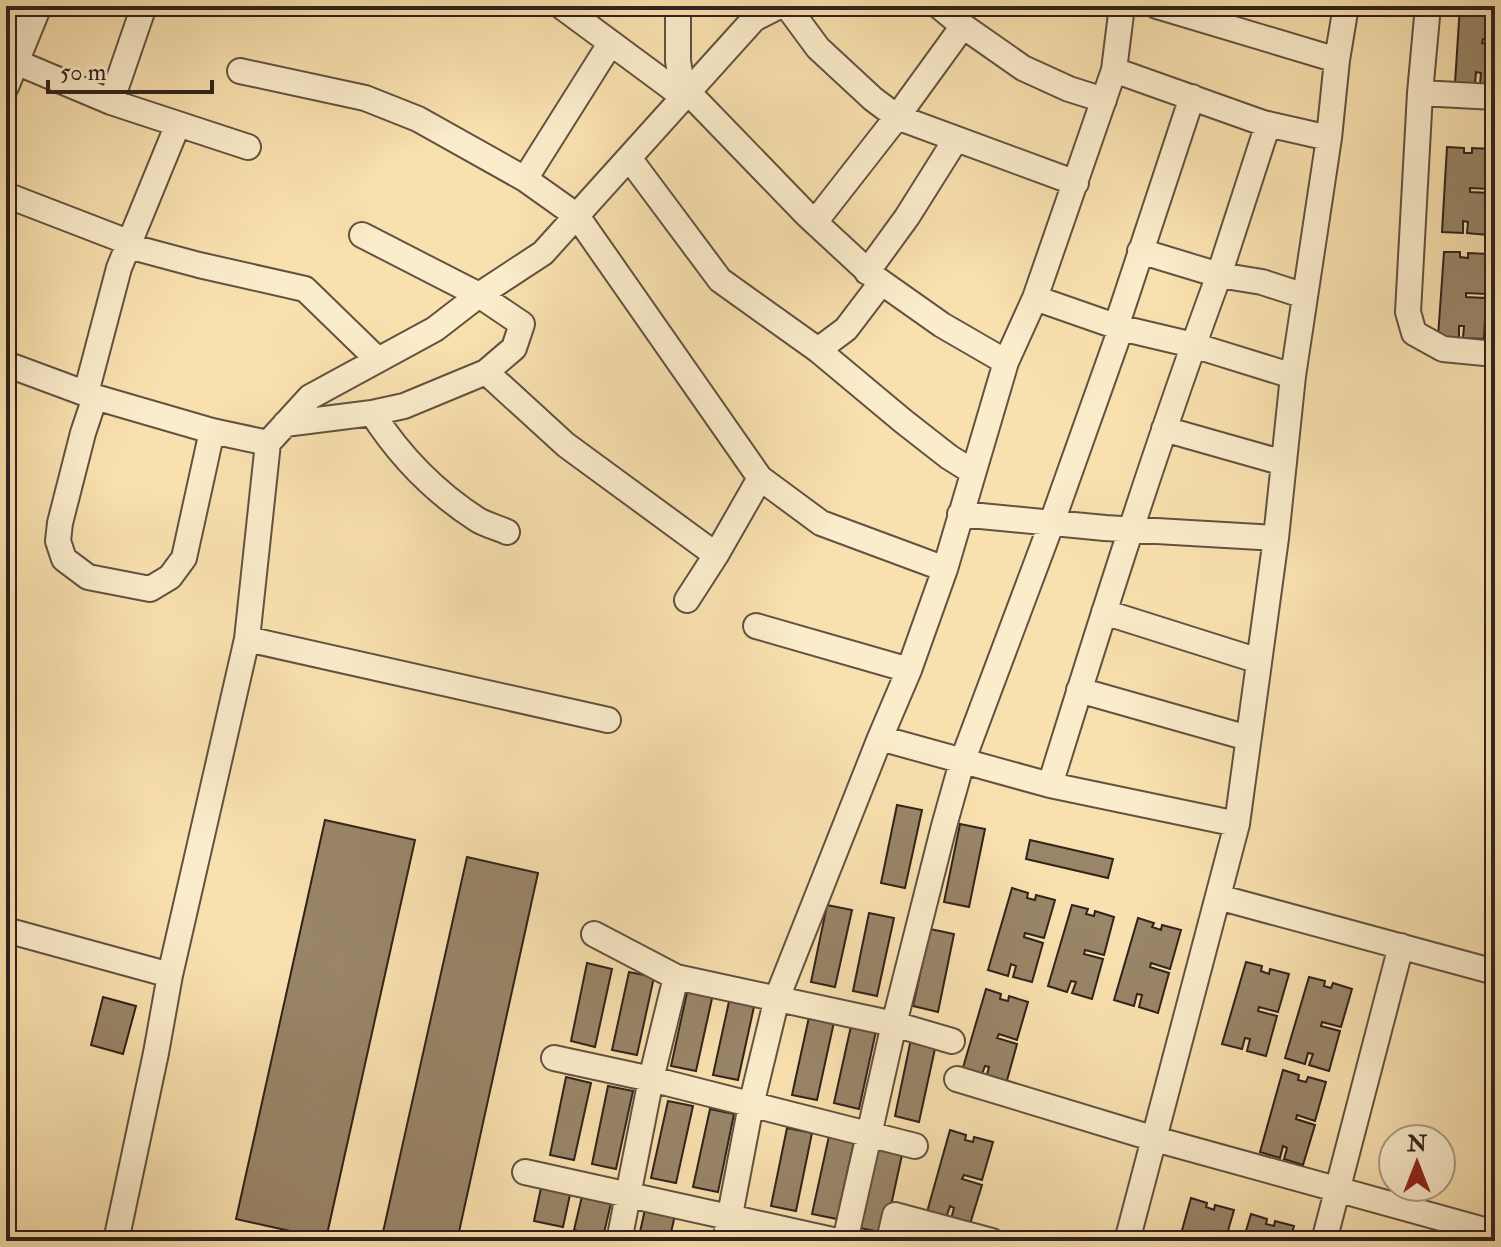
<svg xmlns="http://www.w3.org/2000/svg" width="1501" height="1247" font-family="'IM FELL Double Pica',serif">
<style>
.building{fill:#998568;stroke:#30221c;stroke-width:2}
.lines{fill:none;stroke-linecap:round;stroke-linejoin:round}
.minor-casing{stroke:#625241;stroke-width:28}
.minor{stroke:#fbeccb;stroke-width:24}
</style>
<rect width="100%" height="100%" fill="#f9e1af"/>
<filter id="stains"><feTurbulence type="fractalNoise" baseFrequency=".0025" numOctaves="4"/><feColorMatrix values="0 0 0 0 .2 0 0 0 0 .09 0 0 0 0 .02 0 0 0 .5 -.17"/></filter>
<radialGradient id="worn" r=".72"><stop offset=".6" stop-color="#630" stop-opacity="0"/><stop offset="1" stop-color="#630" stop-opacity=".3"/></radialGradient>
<path class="building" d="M 1460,6 L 1495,6 L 1495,40 L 1483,39 L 1482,43 L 1495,44 L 1495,85 L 1480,84 L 1481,73 L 1476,72 L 1475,84 L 1455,83 Z
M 1447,147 L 1464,148 L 1464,153 L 1472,153 L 1472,148 L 1492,149 L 1489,189 L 1470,188 L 1470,192 L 1490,193 L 1487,235 L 1467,233 L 1468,222 L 1463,221 L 1463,233 L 1442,232 Z
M 1444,252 L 1460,252 L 1460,257 L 1468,258 L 1468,253 L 1488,254 L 1486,294 L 1466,293 L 1466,297 L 1486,298 L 1484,339 L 1463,338 L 1464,326 L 1459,326 L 1459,338 L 1438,337 Z
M 897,805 L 922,810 L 905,888 L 881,883 Z
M 325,820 L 415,840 L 326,1239 L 236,1219 Z
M 960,824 L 985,829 L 969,907 L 944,902 Z
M 1030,840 L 1113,859 L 1108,878 L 1026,859 Z
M 467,857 L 538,873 L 457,1241 L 381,1241 Z
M 1012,888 L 1028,893 L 1027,898 L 1035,900 L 1036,895 L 1055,900 L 1044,938 L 1025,933 L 1024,937 L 1043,943 L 1032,982 L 1013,977 L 1016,966 L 1011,964 L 1008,976 L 988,970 Z
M 827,905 L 852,910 L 835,987 L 811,982 Z
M 1072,905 L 1088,909 L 1086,914 L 1094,916 L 1095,911 L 1114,917 L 1104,955 L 1085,950 L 1084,954 L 1103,959 L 1092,999 L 1072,993 L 1076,982 L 1071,981 L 1067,992 L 1048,986 Z
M 869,913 L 894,918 L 877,996 L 853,991 Z
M 1138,918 L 1154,923 L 1152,927 L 1161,930 L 1162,925 L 1181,930 L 1170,969 L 1151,963 L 1150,967 L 1169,973 L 1158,1013 L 1139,1007 L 1142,995 L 1137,994 L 1134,1006 L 1114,1000 Z
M 930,929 L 954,934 L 938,1012 L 913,1006 Z
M 1246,962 L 1262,966 L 1261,971 L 1269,974 L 1270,969 L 1289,974 L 1278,1012 L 1259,1007 L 1258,1011 L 1277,1016 L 1266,1056 L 1247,1051 L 1250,1039 L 1245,1038 L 1242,1049 L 1222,1044 Z
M 587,963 L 612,969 L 595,1047 L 571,1041 Z
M 629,972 L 654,977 L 637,1055 L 612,1050 Z
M 1309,977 L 1325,981 L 1324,986 L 1331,988 L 1333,983 L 1352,989 L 1341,1027 L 1322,1022 L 1321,1026 L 1340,1031 L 1329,1071 L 1309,1065 L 1313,1054 L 1308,1053 L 1305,1064 L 1285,1058 Z
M 688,988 L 713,994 L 696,1071 L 671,1066 Z
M 986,989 L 1001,994 L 1000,999 L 1008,1001 L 1009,996 L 1028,1002 L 1017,1040 L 999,1034 L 997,1038 L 1017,1044 L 1006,1084 L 986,1078 L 989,1067 L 985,1066 L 981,1077 L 962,1071 Z
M 103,997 L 136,1006 L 123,1054 L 91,1045 Z
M 730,997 L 755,1002 L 738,1080 L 713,1075 Z
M 809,1017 L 834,1022 L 817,1100 L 792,1095 Z
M 851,1026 L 876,1031 L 859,1109 L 834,1103 Z
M 911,1039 L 936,1044 L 919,1122 L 895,1116 Z
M 1283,1070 L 1299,1075 L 1298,1080 L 1306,1082 L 1308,1077 L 1326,1082 L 1315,1121 L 1297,1115 L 1296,1119 L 1315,1125 L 1303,1165 L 1284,1159 L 1287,1148 L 1283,1146 L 1280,1158 L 1260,1152 Z
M 566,1077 L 591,1083 L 574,1160 L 550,1155 Z
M 608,1086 L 633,1091 L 616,1169 L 592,1164 Z
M 668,1101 L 693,1106 L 676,1183 L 651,1178 Z
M 710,1109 L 734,1114 L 718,1192 L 693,1187 Z
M 787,1128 L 812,1133 L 796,1211 L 771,1206 Z
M 950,1130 L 966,1135 L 965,1140 L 973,1142 L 974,1137 L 993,1142 L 982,1180 L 964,1175 L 962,1179 L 982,1185 L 970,1224 L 951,1219 L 954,1208 L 950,1206 L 946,1218 L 927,1212 Z
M 829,1136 L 854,1142 L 837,1219 L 812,1214 Z
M 877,1150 L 902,1155 L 885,1233 L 860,1228 Z
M 542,1183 L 571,1190 L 563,1227 L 534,1221 Z
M 583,1192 L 612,1199 L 603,1237 L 574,1230 Z
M 1191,1198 L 1207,1203 L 1206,1207 L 1214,1210 L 1215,1205 L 1234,1210 L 1225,1241 L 1179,1241 Z
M 646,1205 L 676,1211 L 669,1241 L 638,1241 Z
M 1251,1214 L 1267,1219 L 1266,1224 L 1274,1226 L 1275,1221 L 1294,1226 L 1290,1241 L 1243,1241 Z
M 924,1231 L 940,1236 L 939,1241 L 921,1241 Z
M 532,1232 L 561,1239 L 561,1241 L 530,1241 Z
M 754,1235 L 779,1240 L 779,1241 L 753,1241 Z"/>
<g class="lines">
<defs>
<path id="minor" d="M 561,6 L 684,97
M 678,6 L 678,61 L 684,97
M 787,6 L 818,48 L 873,99 L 897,117 L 815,222
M 939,6 L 963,26 L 1023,68 L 1069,89 L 1104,100
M 1157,6 L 1337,60 L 1329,138 L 1293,376
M 1428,6 L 1420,93 L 1408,312 L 1414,333 L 1443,349 L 1495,354
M 963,26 L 897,117 L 1076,183
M 6,36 L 19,6
M 610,44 L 525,179 L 577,216 L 760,478 L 716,555
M 1337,60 L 1346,6
M 16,62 L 111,102 L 248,147
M 1114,70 L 1263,123 L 1329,138
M 240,71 L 365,98 L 418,119 L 525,179
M 6,87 L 39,6
M 688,92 L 807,215 L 874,277 L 942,325 L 1006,362 L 945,569 L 821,523 L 760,478
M 1420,93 L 1495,97
M 111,102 L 144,6
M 629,158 L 720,280 L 818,350 L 903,421 L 949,457 L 973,472
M 6,195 L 128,242 L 128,246 L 199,265 L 305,289 L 377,359
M 362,235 L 479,295 L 522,324 L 514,348 L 486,372 L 404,406 L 372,413
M 1140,251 L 1219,275 L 1268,124
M 867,272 L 907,217 L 956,139
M 1035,298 L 1114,70 L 1122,6
M 1116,327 L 1192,97
M 818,350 L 846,329 L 881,283
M 1006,362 L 1035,298 L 1121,328
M 6,364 L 95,397 L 212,431 L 184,558 L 170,577 L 150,589 L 88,577 L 64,559 L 58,541 L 60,523 L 83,433 L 95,397
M 486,372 L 566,445 L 716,555 L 687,600
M 86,393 L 119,268 L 178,124
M 285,424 L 372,413 C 399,455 436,493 478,520 C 487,525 498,528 507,532
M 1164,429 L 1284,463
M 212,431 L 268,443 L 310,397 L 435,329 L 479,295 L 543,253 L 754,19 L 779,6
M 945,569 L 909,670 L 880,738 L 1050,785 L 1237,824 L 1276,538 L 1105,528 L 960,514
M 1104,612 L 1259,661
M 756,626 L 909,670
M 247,639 L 608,720
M 1079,690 L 1248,738
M 1050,785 C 1103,614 1157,443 1219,275 L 1262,282 L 1305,296
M 1218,897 L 1495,972
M 6,930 L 170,975
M 594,934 L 676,977 L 894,1024 L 952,1041
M 554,1058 L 651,1079 L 915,1146
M 957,1079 L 1155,1139 L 1495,1233
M 525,1172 L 837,1241
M 116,1241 L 156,1053 L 170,975 L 247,639 L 268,443
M 619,1241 L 651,1079 L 676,977
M 725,1241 L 751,1105 L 777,998 L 880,738
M 845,1241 L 894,1024 L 944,826 L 962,762 L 1052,522 L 1121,328 L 1193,345 L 1293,376 L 1276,538
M 889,1241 L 895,1215 L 992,1241
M 1127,1241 L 1237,824
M 1324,1241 L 1401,946"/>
</defs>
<use href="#minor" class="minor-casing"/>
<use href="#minor" class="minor"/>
</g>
<rect width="1501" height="1247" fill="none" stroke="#f9e1af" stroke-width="32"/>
<rect x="8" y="8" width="1485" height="1231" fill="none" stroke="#30221c" stroke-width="4"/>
<rect x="16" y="16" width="1469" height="1215" fill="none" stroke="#30221c" stroke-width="2"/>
<g transform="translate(1417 1163)"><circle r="38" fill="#fbeccb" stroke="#aa9b85" stroke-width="2"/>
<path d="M0-6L14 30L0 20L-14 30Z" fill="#8f2418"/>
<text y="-12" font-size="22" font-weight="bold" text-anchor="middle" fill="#30221c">N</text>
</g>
<path d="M48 80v12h164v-12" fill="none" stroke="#30221c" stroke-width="4"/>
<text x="60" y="80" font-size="24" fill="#30221c" stroke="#fbeccb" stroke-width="6" paint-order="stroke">50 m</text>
<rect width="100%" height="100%" filter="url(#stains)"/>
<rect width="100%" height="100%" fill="url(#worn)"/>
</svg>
